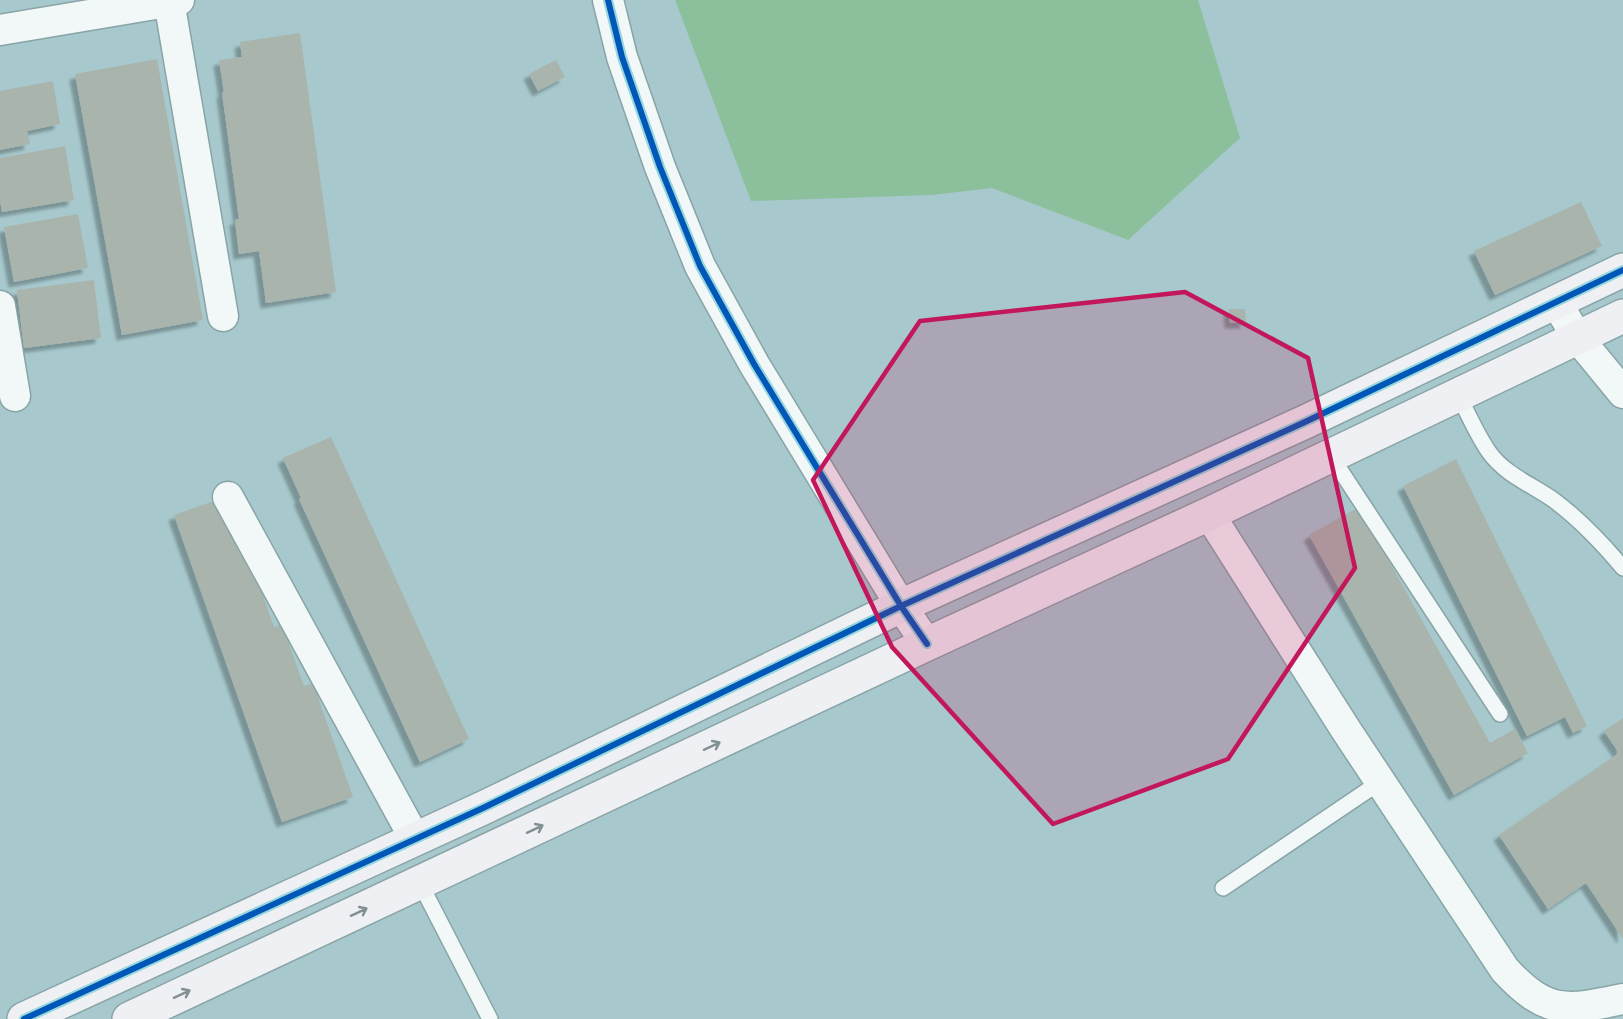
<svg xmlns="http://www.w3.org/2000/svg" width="1623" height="1019" font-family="Quicksand,sans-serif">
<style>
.green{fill:#8cc09c}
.building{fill:#a9b4ad;filter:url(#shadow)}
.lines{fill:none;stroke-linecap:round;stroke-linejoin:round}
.lane-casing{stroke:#88a4a6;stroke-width:18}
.street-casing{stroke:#88a4a6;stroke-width:33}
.secondary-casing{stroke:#88a4a6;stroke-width:36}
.lane{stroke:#f2f7f8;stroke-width:15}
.street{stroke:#f2f7f8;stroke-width:30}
.secondary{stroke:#eef0f4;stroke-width:33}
.cycleway-casing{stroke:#97d6dd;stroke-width:10}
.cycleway{stroke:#0057b8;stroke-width:6}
.oneway{stroke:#839093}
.marked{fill:#c2185b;fill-opacity:0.2;stroke:#c2185b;stroke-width:4.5;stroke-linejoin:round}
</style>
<defs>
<filter id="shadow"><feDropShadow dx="-5.5" dy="5.5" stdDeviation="1.5" flood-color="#0004"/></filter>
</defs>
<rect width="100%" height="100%" fill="#a7c9cd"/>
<path class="green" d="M 675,0 L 1198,0 L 1240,138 L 1128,240 L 992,188 L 932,195 L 751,201 Z"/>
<path class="building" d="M 300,33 L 336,292 L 266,303 L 259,251 L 239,254 L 235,220 L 239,219 L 222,92 L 224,92 L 219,60 L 242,57 L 240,42 Z
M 157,59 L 203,320 L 122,335 L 75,74 Z
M 556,60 L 565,77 L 538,91 L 529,74 Z
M 53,81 L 60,124 L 27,131 L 30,144 L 0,150 L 0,91 Z
M 65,146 L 74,200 L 2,212 L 0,200 L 0,158 Z
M 1581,202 L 1602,246 L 1495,295 L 1474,251 Z
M 78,214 L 88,268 L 14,282 L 4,227 Z
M 94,280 L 101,338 L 24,348 L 17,290 Z
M 1229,309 L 1245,309 L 1246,323 L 1230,323 Z
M 331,437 L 469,739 L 420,762 L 299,499 L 301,498 L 283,458 Z
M 1456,459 L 1587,726 L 1573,733 L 1565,717 L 1527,736 L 1403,486 Z
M 228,496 L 274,627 L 282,624 L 304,686 L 313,683 L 353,797 L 282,822 L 174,515 Z
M 1359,507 L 1490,743 L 1515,729 L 1528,753 L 1454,795 L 1309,535 Z
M 1623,718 L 1623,939 L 1586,883 L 1548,909 L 1499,835 L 1619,753 L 1604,731 Z"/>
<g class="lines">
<defs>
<path id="lane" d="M 1458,395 C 1468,413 1477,435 1489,452 C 1505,475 1533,485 1555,501 C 1580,520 1603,544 1623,568
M 1331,456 L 1500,714
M 420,883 L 490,1019
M 1223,888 L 1380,782"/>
<path id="street" d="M 608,0 L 622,57 L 660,167 L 700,266 L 754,364 L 901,606 L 927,644
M 169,1 L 223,316
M 0,30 L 179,0
M 1556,302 L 1577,337 L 1623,393
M 0,306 L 15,396
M 228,497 L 415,839
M 1209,514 L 1346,730 L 1505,970 C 1547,1015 1566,1011 1623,999"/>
<path id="secondary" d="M 24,1019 L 483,808 L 901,606 L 1305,422 L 1623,270
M 129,1019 L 927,644 L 1209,514 L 1623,316"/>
</defs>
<use href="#lane" class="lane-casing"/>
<use href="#street" class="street-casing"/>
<use href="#secondary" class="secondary-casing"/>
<use href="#lane" class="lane"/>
<use href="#street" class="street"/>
<use href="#secondary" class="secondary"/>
<defs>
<path id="cycleway" d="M 608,0 L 622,57 L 660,167 L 700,266 L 754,364 L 901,606 L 927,644
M 24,1019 L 483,808 L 901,606 L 1305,422 L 1623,270"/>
</defs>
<use href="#cycleway" class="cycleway-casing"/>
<use href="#cycleway" class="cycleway"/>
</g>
<defs><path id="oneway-shaft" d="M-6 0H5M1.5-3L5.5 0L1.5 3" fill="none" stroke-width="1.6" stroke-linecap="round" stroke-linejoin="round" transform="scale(1.5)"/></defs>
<g class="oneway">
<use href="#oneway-shaft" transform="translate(712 746) rotate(-25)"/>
<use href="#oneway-shaft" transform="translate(535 829) rotate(-25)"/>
<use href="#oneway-shaft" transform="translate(359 912) rotate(-25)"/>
<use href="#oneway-shaft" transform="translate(182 994) rotate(-25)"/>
</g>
<path class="marked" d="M 1185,292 L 1308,358 L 1355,568 L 1228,759 L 1053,824 L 892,647 L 813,480 L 920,321 Z"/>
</svg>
